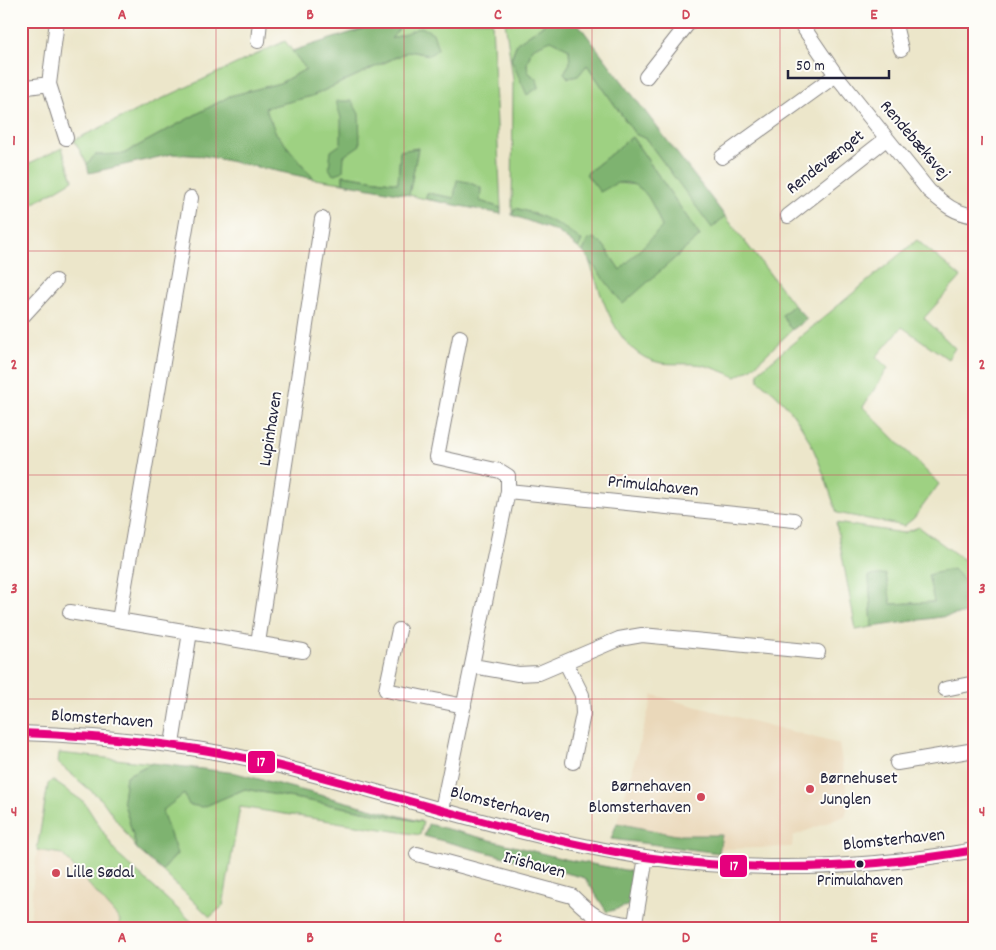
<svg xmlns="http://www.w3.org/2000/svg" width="996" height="950" font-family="Dekko,sans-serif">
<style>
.built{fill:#ead8ba}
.green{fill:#9ed182;stroke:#607a5e}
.forest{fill:#7eb370;stroke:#506a56}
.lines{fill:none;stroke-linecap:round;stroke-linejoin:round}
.minor-casing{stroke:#878482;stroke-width:16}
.minor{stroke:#fff;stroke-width:14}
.bus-1-casing{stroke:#fdfcf7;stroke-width:11}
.bus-1{stroke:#e5007d;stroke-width:8}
.grid{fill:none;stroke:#d1495b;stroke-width:1;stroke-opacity:0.55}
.poi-dot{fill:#d1495b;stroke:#fdfcf7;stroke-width:2}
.bus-dot{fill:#22223b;stroke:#fdfcf7;stroke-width:2}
.labels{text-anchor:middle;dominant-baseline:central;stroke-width:4;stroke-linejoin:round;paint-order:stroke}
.bus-label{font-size:17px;fill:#22223b;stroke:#fdfcf7}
.street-label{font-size:18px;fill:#22223b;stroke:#fdfcf7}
.poi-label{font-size:18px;fill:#22223b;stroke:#fdfcf7;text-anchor:start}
.line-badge{stroke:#fdfcf7;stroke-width:2}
.badge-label{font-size:14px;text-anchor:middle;font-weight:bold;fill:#fff}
.neatline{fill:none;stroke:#d1495b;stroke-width:2}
.grid-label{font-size:16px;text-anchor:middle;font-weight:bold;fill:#d1495b}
</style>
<rect width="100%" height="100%" fill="#fdfcf7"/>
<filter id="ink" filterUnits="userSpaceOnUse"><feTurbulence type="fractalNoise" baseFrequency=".02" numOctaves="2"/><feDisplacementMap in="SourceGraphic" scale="10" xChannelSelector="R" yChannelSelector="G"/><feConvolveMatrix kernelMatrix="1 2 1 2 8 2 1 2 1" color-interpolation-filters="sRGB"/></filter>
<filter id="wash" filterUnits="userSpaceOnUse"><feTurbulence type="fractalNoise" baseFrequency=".0096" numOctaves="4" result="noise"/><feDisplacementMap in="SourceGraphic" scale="20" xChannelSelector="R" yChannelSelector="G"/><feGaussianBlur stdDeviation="1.12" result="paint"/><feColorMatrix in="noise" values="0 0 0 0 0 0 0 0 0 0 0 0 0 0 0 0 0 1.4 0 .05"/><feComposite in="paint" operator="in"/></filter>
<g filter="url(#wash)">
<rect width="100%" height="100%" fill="#ece6ca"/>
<path class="built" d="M 653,695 L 839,744 L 849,805 L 845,816 L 793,836 L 792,847 L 721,849 L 721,835 L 676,835 L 617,823 Z
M 37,850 L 62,854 L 120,920 L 118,929 L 30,929 L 32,892 Z"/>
<path class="green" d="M 405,21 L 492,21 L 501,208 L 480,201 L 481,188 L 468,182 L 457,181 L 454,198 L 427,193 L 425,199 L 409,195 L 418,148 L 400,151 L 398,183 L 343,175 L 343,183 L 314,179 L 276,133 L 264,108 L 312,96 L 410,51 L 429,55 L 390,39 Z
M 505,21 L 549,21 L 517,43 L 511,58 L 537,80 L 528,72 L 527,64 L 532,47 L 551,39 L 569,49 L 570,63 L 564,73 L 568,78 L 578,76 L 587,65 L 635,134 L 646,139 L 712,227 L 725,216 L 794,305 L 782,315 L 792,330 L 752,368 L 736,377 C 727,373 717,369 707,366 C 693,362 676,365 661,363 C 615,355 602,295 588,258 L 623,303 L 700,236 L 632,137 L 586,174 L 618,183 L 637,185 L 650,198 L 663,228 L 620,270 L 604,246 L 587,241 L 583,252 L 578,248 L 582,241 L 538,215 L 515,208 L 512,215 L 513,79 Z
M 285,41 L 306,69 L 280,83 L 230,96 L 123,154 L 95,155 L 87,164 L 74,140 Z
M 62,148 L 73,180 L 21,211 L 21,167 Z
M 917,240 L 961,277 L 924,318 L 955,348 L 948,359 L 902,327 L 876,357 L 888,368 L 863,407 L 939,484 L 914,518 L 904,526 L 837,513 C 820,463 805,412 759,381 L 758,372 Z
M 836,523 L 903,533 L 919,527 L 964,560 L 975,550 L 975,592 L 934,602 L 890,604 L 869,577 L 872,627 L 856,630 Z
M 59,753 L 152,763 L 126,776 L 123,800 L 137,849 L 102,800 L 58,763 Z
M 52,780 L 84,802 L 118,855 L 200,929 L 118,929 L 120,920 L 62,854 L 37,850 L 48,784 Z
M 245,789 L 423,822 L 420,835 L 240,807 L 223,906 L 210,917 L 162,871 L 177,854 L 161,810 L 184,794 L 203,807 Z"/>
<path class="forest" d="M 367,21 L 405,21 L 391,39 L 421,27 L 433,33 L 438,49 L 430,55 L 409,51 L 312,96 L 265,108 L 276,133 L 314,179 L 205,156 L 172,154 L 89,173 L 87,164 L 95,155 L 123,154 L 230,96 L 280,83 L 306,69 L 292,51 L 369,27 Z
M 549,21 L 576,21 L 725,216 L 712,228 L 646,139 L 635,134 L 587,65 L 578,76 L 569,78 L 564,73 L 570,63 L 569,49 L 551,40 L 532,48 L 527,64 L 528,72 L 537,80 L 539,87 L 527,95 L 511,59 L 517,43 Z
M 336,101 L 352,101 L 359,114 L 360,145 L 344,156 L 343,171 L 333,175 L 329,168 L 331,151 L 341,144 L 341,118 Z
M 632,137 L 700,236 L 623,304 L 583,252 L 587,241 L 594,238 L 604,246 L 620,270 L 662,227 C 654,208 646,179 618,183 C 613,184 605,190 600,192 L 586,174 Z
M 418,148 L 409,195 L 343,183 L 343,175 L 398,183 L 400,151 Z
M 457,180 L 468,182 L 481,188 L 480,201 L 501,208 L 501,214 L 425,199 L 427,193 L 454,198 Z
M 515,208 C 541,215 562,224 582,241 L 578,248 L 558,232 L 512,215 Z
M 794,305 L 807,319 L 792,330 L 782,315 Z
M 953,569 L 975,592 L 975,612 L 872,627 L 869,576 L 886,574 L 891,604 L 934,602 L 928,575 Z
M 152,763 L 236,773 L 423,822 L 245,789 L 203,807 L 189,805 L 184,794 L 162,811 L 177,854 L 162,871 L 137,849 L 123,800 L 126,776 Z
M 617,823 L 676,835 L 722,835 L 719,853 L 611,839 Z
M 428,824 L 564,859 L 636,872 L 630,905 L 607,912 L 585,878 L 424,836 Z"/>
</g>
<g filter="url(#ink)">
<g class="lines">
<defs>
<path id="minor" d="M 57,21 L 49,84 L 66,138
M 799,21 L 836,75 L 929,191 C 944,204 954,213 975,216
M 894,21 L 901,49
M 258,41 L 260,21
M 646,77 L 690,21
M 21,88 L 49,84
M 722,157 L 836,75
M 788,216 L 886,139
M 21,318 L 55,281
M 508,491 L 794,520
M 70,612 L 303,651
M 119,620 L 191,198
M 399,630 L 386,690 L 464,706
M 258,643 L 322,219
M 566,663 L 582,695 L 583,714 L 573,762
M 473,666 L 518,674 L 539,673 L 619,639 L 642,635 L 818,652
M 945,689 L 975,683
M 21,733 C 103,736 183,743 263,762 C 390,792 515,837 645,857 C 754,873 867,869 975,850
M 172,744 L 190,632
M 897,763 L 975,750
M 442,810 L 508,491 L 508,476 L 500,471 L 437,457 L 460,337
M 417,854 L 572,896 C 596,920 601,921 635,925
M 634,929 L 646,857"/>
</defs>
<use href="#minor" class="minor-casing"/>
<use href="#minor" class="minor"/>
<defs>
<path id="bus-1" d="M 21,733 C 103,736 183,743 263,762 C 390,792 515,837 645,857 C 754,873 867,869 975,850"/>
</defs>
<use href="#bus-1" class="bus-1-casing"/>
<use href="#bus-1" class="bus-1"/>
</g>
</g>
<path class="grid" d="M 216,21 L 216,929M 404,21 L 404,929M 592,21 L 592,929M 780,21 L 780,929M 21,251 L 975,251M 21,475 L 975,475M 21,699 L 975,699"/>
<g class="poi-dot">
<circle cx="810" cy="789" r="5"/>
<circle cx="701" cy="797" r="5"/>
<circle cx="56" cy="873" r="5"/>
</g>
<circle class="bus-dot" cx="860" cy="864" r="4.5"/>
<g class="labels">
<g class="bus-label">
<text x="860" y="882">Primulahaven</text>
</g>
<g class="street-label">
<text transform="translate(914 141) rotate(50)">Rendebæksvej</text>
<text transform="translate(826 163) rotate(-38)">Rendevænget</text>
<text transform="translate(272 429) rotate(-81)">Lupinhaven</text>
<text transform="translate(653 487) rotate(6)">Primulahaven</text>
<text transform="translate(102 720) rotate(4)">Blomsterhaven</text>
<text transform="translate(500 806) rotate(15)">Blomsterhaven</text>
<text transform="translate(894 841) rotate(-6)">Blomsterhaven</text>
<text transform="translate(534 866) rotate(15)">Irishaven</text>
</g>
<g class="poi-label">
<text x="820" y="779">Børnehuset<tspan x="820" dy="21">Junglen</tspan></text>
<text x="691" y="787" text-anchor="end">Børnehaven<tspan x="691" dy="21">Blomsterhaven</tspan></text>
<text x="66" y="873">Lille Sødal</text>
</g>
</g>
<g class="line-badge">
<rect x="247" y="750" width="29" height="24" rx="5" fill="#e5007d"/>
<rect x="719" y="854" width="29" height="24" rx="5" fill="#e5007d"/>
</g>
<g class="badge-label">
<text x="261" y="766">17</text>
<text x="734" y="870">17</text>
</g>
<rect width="996" height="950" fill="none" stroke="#fdfcf7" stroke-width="55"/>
<path d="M788 70v8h101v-8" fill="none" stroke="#22223b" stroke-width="2.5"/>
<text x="796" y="70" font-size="15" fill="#22223b" stroke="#fdfcf7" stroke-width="4" paint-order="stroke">50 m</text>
<rect x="28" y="28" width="940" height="894" class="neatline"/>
<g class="grid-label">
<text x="122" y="19">A</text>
<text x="310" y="19">B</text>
<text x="498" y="19">C</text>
<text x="686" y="19">D</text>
<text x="874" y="19">E</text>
<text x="14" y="145">1</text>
<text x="982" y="145">1</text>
<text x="14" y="369">2</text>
<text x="982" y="369">2</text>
<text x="14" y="593">3</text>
<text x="982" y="593">3</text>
<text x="14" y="816">4</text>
<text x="982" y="816">4</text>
<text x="122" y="942">A</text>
<text x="310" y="942">B</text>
<text x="498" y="942">C</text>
<text x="686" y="942">D</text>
<text x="874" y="942">E</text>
</g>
</svg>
